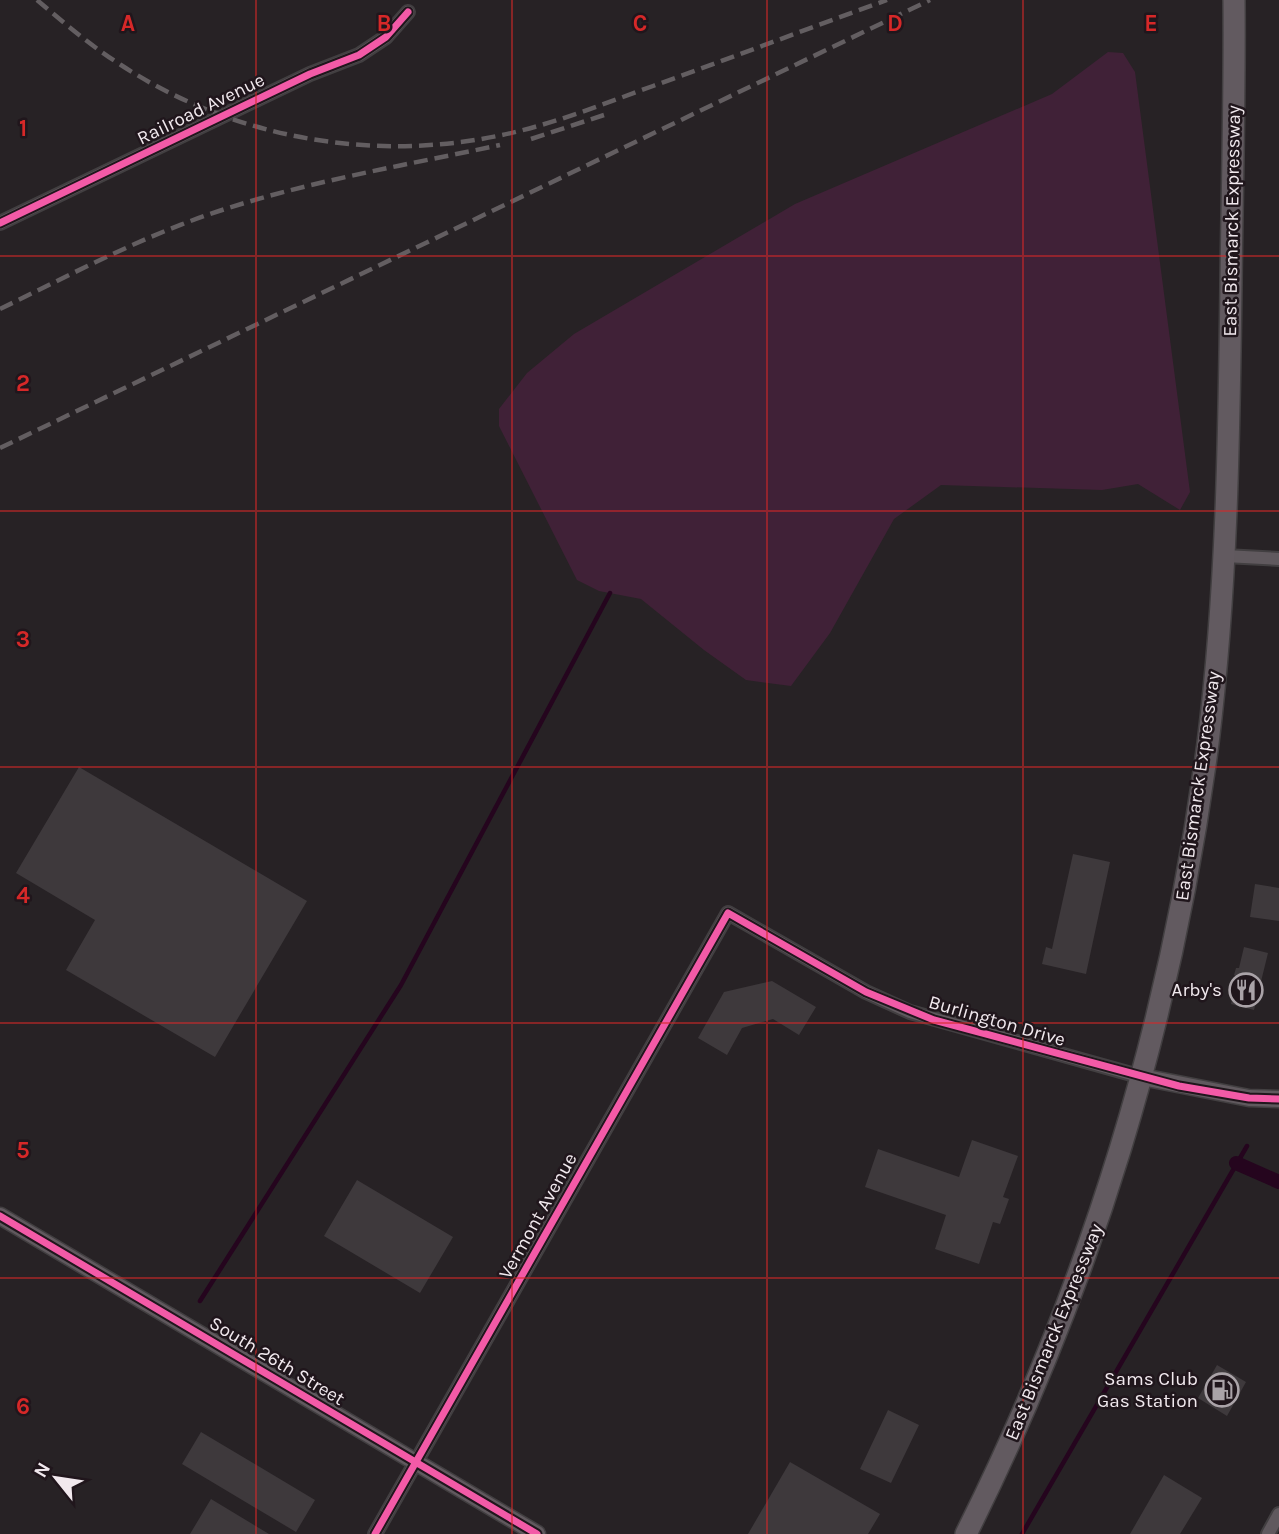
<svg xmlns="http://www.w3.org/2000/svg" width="1279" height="1534" font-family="Karla,sans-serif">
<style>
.green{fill:#402137}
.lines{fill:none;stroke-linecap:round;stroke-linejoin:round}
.stream{stroke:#25051e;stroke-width:4.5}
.canal{stroke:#25051e;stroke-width:14}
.building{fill:#3e393c}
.minor-casing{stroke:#423f41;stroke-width:16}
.tertiary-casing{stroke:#423f41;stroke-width:19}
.primary-casing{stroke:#423f41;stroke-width:24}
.minor{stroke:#60595e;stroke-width:12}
.tertiary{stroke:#60595e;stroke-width:16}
.primary{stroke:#625a60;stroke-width:21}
.rail{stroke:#635e61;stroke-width:4.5;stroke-dasharray:14 7;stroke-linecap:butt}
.cycleway-casing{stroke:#20161c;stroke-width:11}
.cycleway{stroke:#f35aa7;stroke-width:7}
.grid{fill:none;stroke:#d62828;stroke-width:2;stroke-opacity:0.55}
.labels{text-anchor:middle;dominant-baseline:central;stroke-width:5;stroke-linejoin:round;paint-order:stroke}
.street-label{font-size:19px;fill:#f1e9ee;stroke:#20161c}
.poi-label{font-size:19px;fill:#f1e9ee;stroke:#20161c;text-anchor:end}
.grid-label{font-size:23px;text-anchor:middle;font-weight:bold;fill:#d62828;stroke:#20161c;stroke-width:5;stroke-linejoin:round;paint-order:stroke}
</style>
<rect width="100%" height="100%" fill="#272225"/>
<path class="green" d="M 1108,52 L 1123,53 L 1135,72 L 1190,492 L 1180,510 L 1138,484 L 1102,490 L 941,485 L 894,519 L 830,633 L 791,686 L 746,680 L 704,650 L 641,599 L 599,591 L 577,580 L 499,426 L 499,409 L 527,373 L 574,334 L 795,204 L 1052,94 Z"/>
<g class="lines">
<path class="stream" d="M 200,1301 L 401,985 L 610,593
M 1022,1534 L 1247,1146"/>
<path class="canal" d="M 1236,1163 L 1279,1182"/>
</g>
<path class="building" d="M 79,767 L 307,901 L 215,1057 L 66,970 L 95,920 L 16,873 Z
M 1073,854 L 1110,862 L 1086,974 L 1042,964 L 1046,947 L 1052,949 Z
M 1255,884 L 1279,888 L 1279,921 L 1250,917 Z
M 1244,947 L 1268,953 L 1254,1010 L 1231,1004 L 1237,977 L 1234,975 L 1236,968 L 1239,968 Z
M 772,981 L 816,1007 L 799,1035 L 773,1019 L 742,1028 L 727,1055 L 698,1038 L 724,992 Z
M 972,1140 L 1018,1156 L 1003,1197 L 1009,1199 L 1000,1224 L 993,1222 L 979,1264 L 935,1249 L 946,1215 L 865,1187 L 878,1149 L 959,1177 Z
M 357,1180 L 453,1237 L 420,1293 L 324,1236 Z
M 1217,1365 L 1246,1382 L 1227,1416 L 1198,1398 Z
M 888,1410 L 919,1425 L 891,1483 L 860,1469 Z
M 201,1432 L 315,1500 L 296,1532 L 182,1464 Z
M 790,1462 L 880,1514 L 868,1534 L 748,1534 Z
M 1164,1475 L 1202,1498 L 1180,1534 L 1130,1534 Z
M 211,1499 L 269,1534 L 190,1534 Z"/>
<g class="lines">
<defs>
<path id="minor" d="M 0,223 L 310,74 L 359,55 L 386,37 L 408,12
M 1225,556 L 1279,559
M 375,1534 L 728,913 L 866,992 L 910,1012 L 1142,1077
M 1268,1534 L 1279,1514"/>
<path id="tertiary" d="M 1142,1077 L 1249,1098 L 1279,1099
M 0,1216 L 537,1534"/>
<path id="primary" d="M 966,1534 C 1092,1282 1171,1022 1208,743 C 1227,591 1229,438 1231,285 C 1232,190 1235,95 1234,0"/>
</defs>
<use href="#minor" class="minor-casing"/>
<use href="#tertiary" class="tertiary-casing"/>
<use href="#primary" class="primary-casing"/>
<use href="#minor" class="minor"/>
<use href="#tertiary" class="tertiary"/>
<use href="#primary" class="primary"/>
<path class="rail" d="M 37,0 C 64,23 91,46 121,65 C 233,138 372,163 502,135 C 554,124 603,104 653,86 C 731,58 809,28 887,0
M 531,139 L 604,115
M 0,309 C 72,274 143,236 219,211 C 310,181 406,165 500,145
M 0,448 L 930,0"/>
<defs>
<path id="cycleway" d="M 0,223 L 310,74 L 359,55 L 386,37 L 408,12
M 0,1216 L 537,1534
M 375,1534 L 728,913 L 866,992 L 934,1020 L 1179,1086 L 1249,1098 L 1279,1099"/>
</defs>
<use href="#cycleway" class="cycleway-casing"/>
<use href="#cycleway" class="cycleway"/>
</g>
<path class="grid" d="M 256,0 L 256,1534M 512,0 L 512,1534M 767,0 L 767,1534M 1023,0 L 1023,1534M 0,256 L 1279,256M 0,511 L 1279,511M 0,767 L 1279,767M 0,1023 L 1279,1023M 0,1278 L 1279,1278"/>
<defs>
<symbol id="restaurant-ring" viewBox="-11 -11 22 22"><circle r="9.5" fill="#20161c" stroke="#aaa3a8" stroke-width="1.5"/><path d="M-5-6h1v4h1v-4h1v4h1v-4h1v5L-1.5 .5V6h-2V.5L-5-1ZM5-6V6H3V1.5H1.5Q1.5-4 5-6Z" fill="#aaa3a8"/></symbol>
<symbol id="fuel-ring" viewBox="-11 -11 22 22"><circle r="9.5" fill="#20161c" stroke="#aaa3a8" stroke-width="1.5"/><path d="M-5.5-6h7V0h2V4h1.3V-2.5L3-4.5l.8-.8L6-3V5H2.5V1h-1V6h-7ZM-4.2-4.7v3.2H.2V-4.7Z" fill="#aaa3a8"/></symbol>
</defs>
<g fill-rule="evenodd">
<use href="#restaurant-ring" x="1227" y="971" width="38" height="38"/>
<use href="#fuel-ring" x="1203" y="1371" width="38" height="38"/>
</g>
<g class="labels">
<g class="street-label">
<text transform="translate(201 109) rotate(-26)">Railroad Avenue</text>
<text transform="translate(1232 221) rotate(-89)">East Bismarck Expressway</text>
<text transform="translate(1198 786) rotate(-82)">East Bismarck Expressway</text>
<text transform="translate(997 1021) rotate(16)">Burlington Drive</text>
<text transform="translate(538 1216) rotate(-61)">Vermont Avenue</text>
<text transform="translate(1054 1332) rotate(-68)">East Bismarck Expressway</text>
<text transform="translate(277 1361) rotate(31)">South 26th Street</text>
</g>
<g class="poi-label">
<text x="1222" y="990">Arby's</text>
<text x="1198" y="1379">Sams Club<tspan x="1198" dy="22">Gas Station</tspan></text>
</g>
</g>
<g class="grid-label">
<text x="128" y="31">A</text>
<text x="384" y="31">B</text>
<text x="640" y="31">C</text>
<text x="895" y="31">D</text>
<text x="1151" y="31">E</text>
<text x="23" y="136">1</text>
<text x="23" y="391">2</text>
<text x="23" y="647">3</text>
<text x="23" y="903">4</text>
<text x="23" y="1158">5</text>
<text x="23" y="1414">6</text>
</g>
<g transform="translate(56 1478) rotate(300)" stroke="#20161c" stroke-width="5" paint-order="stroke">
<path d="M0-5L12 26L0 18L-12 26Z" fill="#f1e9ee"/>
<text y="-10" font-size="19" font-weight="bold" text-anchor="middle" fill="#f1e9ee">N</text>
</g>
</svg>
